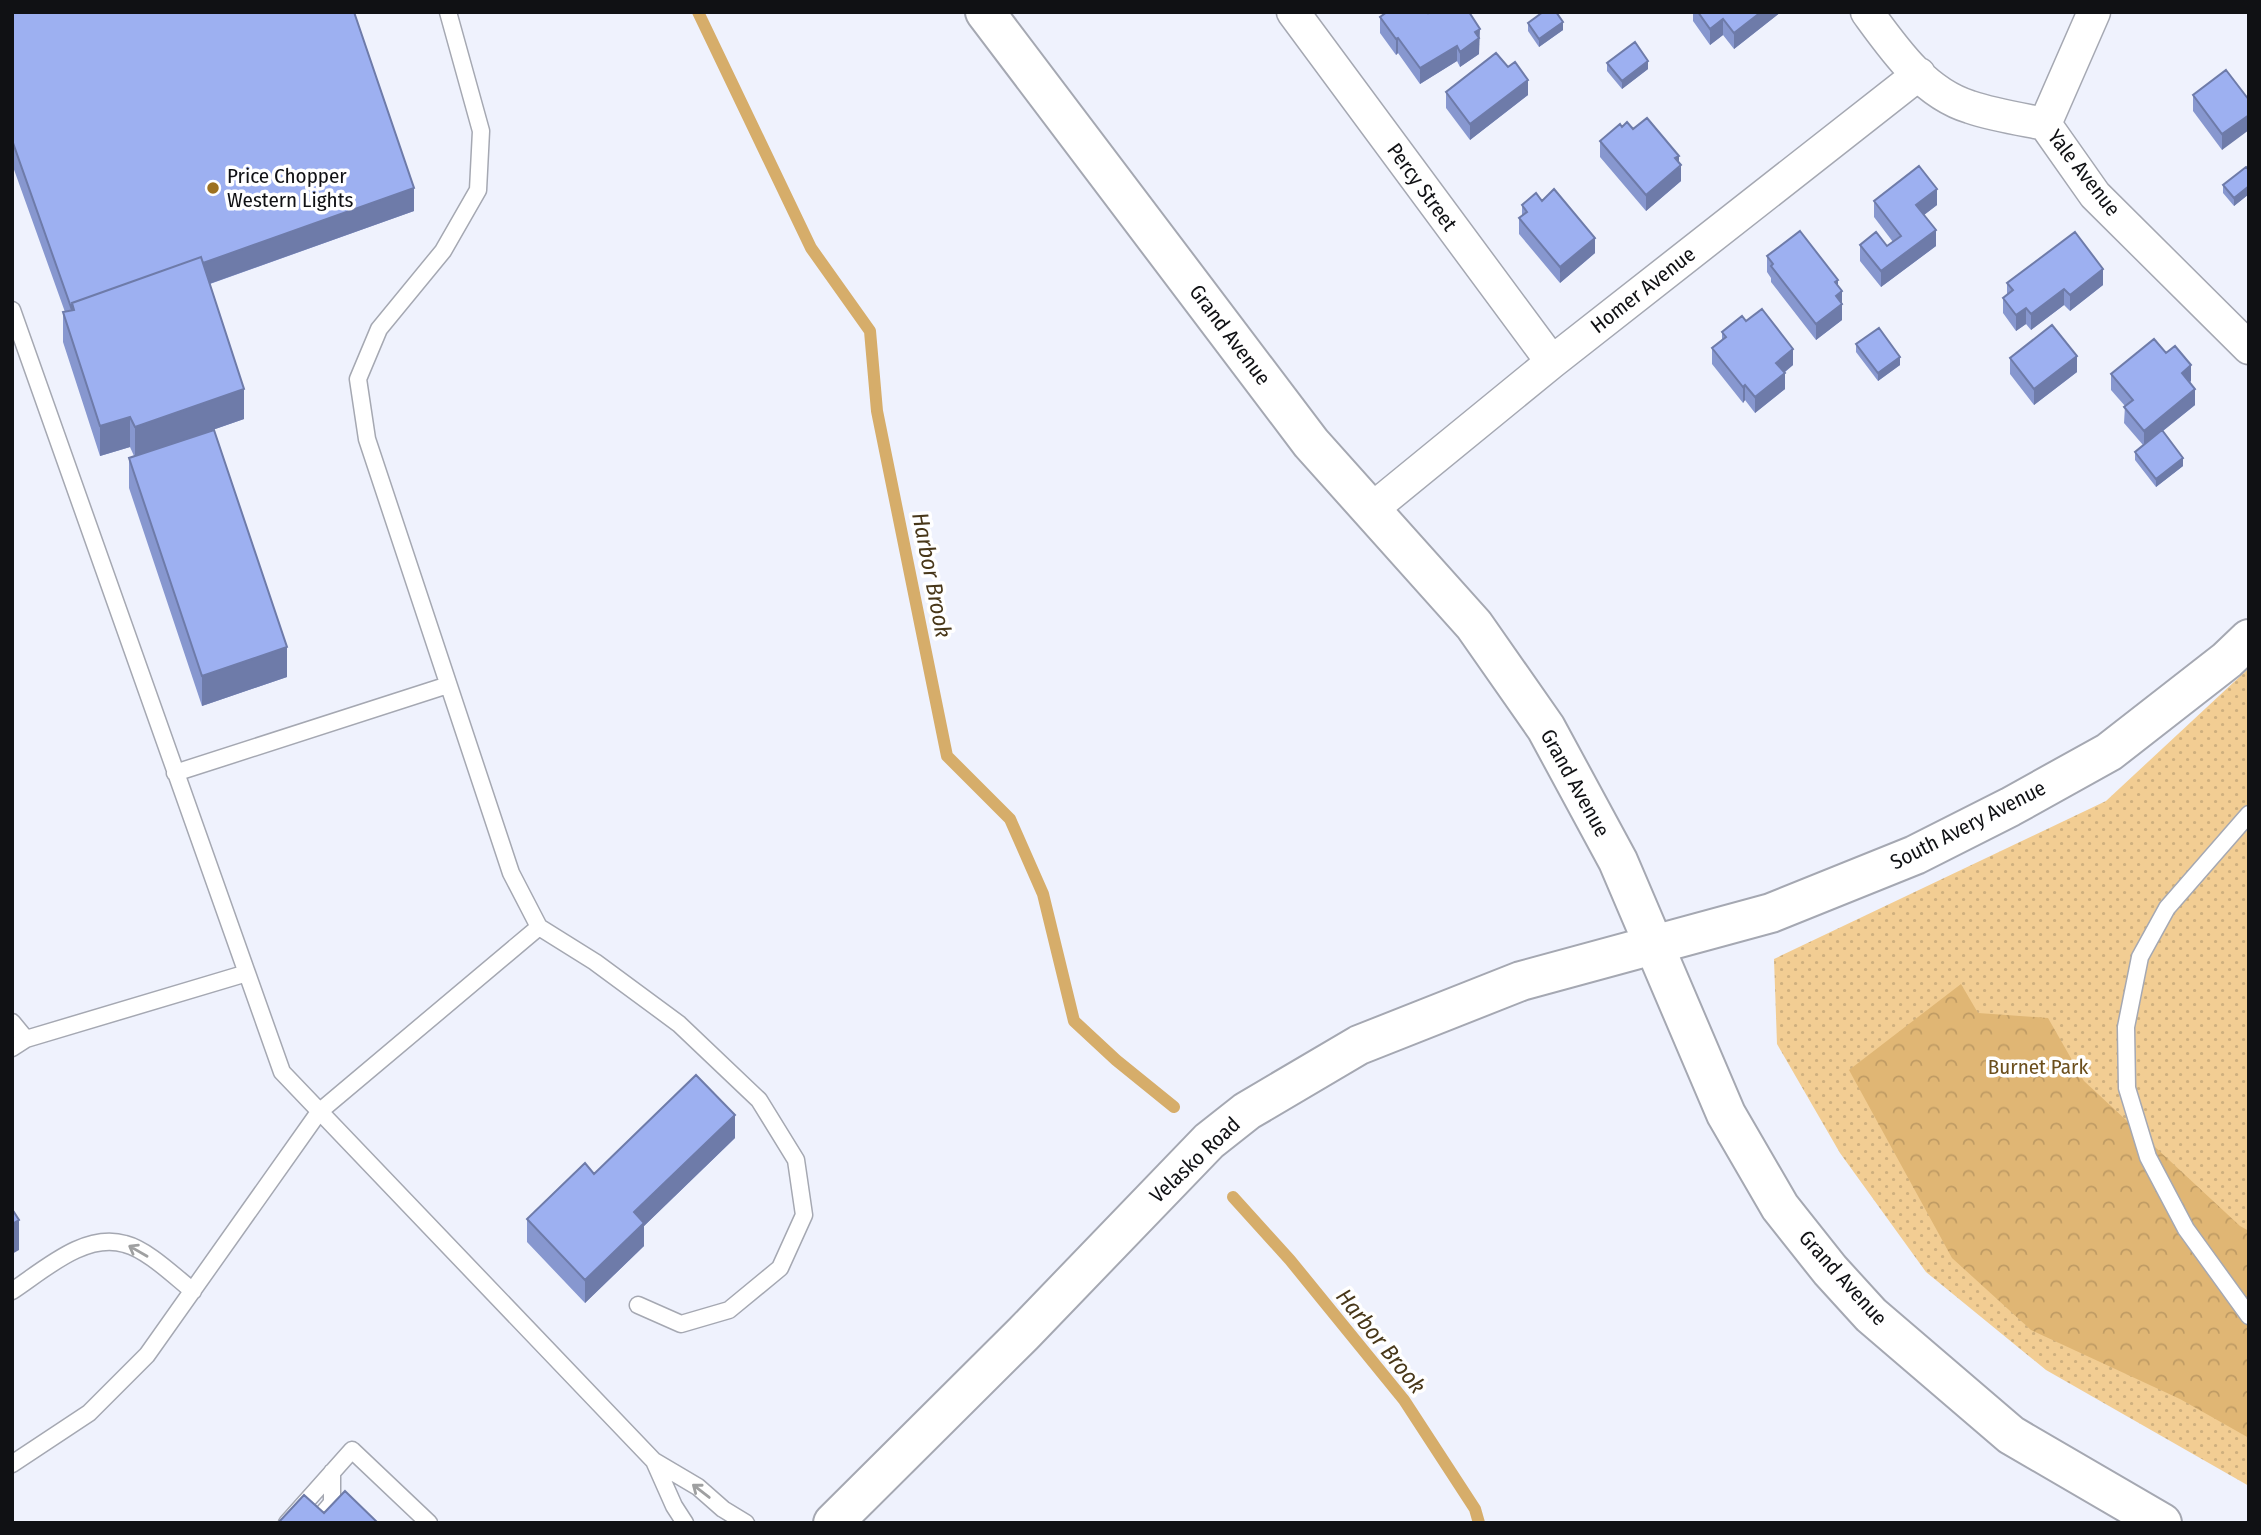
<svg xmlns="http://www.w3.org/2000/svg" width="2261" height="1535" font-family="'Fira Sans Condensed',sans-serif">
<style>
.green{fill:url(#green-dots)}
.forest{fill:url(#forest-crowns)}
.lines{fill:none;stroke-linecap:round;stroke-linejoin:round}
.stream{stroke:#d6ad6a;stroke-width:12}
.lane-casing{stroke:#a5a8b2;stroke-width:19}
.street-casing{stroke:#a5a8b2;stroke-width:35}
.secondary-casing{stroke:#a5a8b2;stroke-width:42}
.lane{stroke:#fff;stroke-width:16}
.street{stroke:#fff;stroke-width:32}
.secondary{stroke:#fff;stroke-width:38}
.wall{fill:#8797cf}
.shaded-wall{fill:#6e7ba9}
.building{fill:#9db0f1;stroke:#6e7ba9;stroke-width:2}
.oneway{stroke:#9fa0a1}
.poi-dot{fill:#9d7121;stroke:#fff;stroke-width:2.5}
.labels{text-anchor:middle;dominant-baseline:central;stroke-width:7;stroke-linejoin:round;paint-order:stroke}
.street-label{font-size:21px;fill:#101114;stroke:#fff}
.poi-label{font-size:21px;fill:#101114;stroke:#fff;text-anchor:start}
.park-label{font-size:21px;fill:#6c4f1d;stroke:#fff}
.water-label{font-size:23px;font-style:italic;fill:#483719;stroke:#fff}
</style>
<defs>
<pattern id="green-dots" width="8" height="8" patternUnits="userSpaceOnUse" patternTransform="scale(1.75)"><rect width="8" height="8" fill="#f2cd93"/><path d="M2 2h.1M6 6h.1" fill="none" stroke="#ceaf7e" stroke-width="1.8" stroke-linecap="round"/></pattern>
<pattern id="forest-crowns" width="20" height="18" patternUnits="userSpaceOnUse" patternTransform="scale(1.75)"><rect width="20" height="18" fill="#e0b674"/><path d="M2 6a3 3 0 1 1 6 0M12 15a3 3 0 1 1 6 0" fill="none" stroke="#bf9b64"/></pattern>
</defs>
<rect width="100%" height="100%" fill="#eff2fd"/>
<path class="green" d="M 2249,668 L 2249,1486 L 2046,1370 L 1926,1272 L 1840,1153 L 1777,1044 L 1774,959 L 2106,801 Z"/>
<path class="forest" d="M 1961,984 L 1978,1013 L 2048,1018 L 2084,1081 L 2240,1226 L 2249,1231 L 2249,1438 L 2180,1399 L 2031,1330 L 1952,1258 L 1849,1070 Z"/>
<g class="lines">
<path class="stream" d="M 698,12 L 811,248 L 870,331 L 877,411 L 947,756 L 1010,819 L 1043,894 L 1074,1021 L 1116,1060 L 1174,1107
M 1233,1197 L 1290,1260 L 1404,1400 L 1475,1509 L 1479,1523"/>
<defs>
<path id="lane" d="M 448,12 L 481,131 L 478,190 L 443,251 L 379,329 L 358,379 L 367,439 L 511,873 L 539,927 L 595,962 L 679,1024 L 759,1100 L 796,1160 L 804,1215 L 780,1268 L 729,1310 L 681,1324 L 638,1305
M 12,310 L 282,1072 L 654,1461 L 698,1487 L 723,1509 L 746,1523
M 175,773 L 448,685
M 2249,814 L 2167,908 L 2140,957 L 2126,1027 L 2127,1088 L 2148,1157 L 2186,1229 L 2249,1316
M 12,1022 L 26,1039
M 12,1048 L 26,1039 L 247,973
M 12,1291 C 44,1270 85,1232 125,1244 C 148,1250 174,1276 193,1291
M 654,1461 L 674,1506 L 685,1523
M 12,1464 L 89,1413 L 147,1355 L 319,1112 L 539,927
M 287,1523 L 352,1450 L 429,1523
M 315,1523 L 332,1503 L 332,1472"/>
<path id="street" d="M 1293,12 L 1552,362
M 1867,12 C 1894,49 1924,93 1970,107 C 1994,115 2020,119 2045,124 L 2095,195 L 2249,348
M 2045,124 L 2094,12
M 1371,510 L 1552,362 L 1919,74"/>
<path id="secondary" d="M 985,12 L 1311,443 L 1474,625 L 1546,728 L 1618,861 L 1726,1114 L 1780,1207 L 1830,1270 L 1871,1315 L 2011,1435 L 2162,1523
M 833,1523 L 1023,1334 L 1209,1141 L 1247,1111 L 1359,1045 L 1521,981 L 1771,913 L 1915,855 L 2010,807 L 2109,752 L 2227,660 L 2249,639"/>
</defs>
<use href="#lane" class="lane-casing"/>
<use href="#street" class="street-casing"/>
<use href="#secondary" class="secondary-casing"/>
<use href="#lane" class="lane"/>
<use href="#street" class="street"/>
<use href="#secondary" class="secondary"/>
</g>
<path class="wall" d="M 12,12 L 414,211 L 210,284 L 244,419 L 195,436 L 287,677 L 202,706 L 129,488 L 129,458 L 134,456 L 130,447 L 100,456 L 63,342 L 63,312 L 65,312 L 12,164 Z
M 1693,12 L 1781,12 L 1734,49 L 1723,35 L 1710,45 L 1693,21 Z
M 1380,17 L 1480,45 L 1479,45 L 1479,54 L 1460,67 L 1457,61 L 1420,84 L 1398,53 L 1396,55 L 1380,33 Z
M 1528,23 L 1563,30 L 1539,47 L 1528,31 Z
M 1607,63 L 1648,69 L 1622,89 L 1607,71 Z
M 1508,67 L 1528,95 L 1470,140 L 1446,108 L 1446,92 Z
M 2193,95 L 2249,100 L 2222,150 L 2193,111 Z
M 1622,127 L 1633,129 L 1679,162 L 1681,181 L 1646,211 L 1600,157 L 1600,141 Z
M 2249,170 L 2249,194 L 2234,206 L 2223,193 L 2223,185 Z
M 1542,201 L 1595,253 L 1560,283 L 1519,234 L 1519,218 L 1522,216 L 1522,205 Z
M 1874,201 L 1937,205 L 1924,215 L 1936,246 L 1881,287 L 1860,261 L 1860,245 L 1887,246 L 1893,242 L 1874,217 Z
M 1767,256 L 1838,286 L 1842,291 L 1842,320 L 1816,340 L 1771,282 L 1771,278 L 1767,272 Z
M 2007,283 L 2103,285 L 2070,311 L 2064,305 L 2031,330 L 2026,324 L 2016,331 L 2003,313 L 2003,298 L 2007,294 Z
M 1722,332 L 1793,365 L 1784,373 L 1785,389 L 1755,413 L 1745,400 L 1743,403 L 1712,364 L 1712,348 L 1722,340 Z
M 1856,344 L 1900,365 L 1878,381 L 1856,352 Z
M 2010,358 L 2077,372 L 2034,405 L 2010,374 Z
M 2111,374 L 2191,381 L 2190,382 L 2195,405 L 2163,431 L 2183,466 L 2156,487 L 2135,460 L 2135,452 L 2143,445 L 2124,423 L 2125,406 L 2111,390 Z
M 735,1138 L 644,1226 L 644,1246 L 585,1303 L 527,1242 L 527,1219 L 594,1174 Z"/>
<path class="shaded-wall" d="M 1761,12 L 1781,12 L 1734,49 L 1734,33 Z
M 1723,19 L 1723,35 L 1710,45 L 1710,29 Z
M 1563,22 L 1563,30 L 1539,47 L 1539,39 Z
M 1480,29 L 1479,54 L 1460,67 L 1460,52 L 1475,32 Z
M 1398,38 L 1398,53 L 1396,55 L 1396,39 Z
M 1457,46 L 1457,61 L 1420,84 L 1420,68 Z
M 1648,61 L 1648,69 L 1622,89 L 1622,81 Z
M 1528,80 L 1528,95 L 1470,140 L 1470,124 Z
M 2249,115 L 2249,130 L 2222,150 L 2222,134 Z
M 1679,156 L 1679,168 L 1681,165 L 1681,181 L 1646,211 L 1646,195 L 1675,158 Z
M 2249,186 L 2249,194 L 2234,206 L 2234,198 Z
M 414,188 L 414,211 L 74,332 L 74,309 Z
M 1937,189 L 1937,205 L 1916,221 L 1916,205 Z
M 1936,230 L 1936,246 L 1881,287 L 1881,271 Z
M 1595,238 L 1595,253 L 1560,283 L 1560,267 Z
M 2103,269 L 2103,285 L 2070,311 L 2070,295 Z
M 1838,280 L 1838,294 L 1842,291 L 1842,320 L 1816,340 L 1816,324 L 1835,282 Z
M 2064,289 L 2064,305 L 2031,330 L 2031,314 Z
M 2026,308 L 2026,324 L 2016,331 L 2016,315 Z
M 1793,349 L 1793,365 L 1776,379 L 1776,363 Z
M 2077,356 L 2077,372 L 2034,405 L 2034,389 Z
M 1900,357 L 1900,365 L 1878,381 L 1878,373 Z
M 2191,365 L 2191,381 L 2182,389 L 2182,373 Z
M 1785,373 L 1785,389 L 1755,413 L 1755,397 Z
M 1745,385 L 1745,400 L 1743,403 L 1743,387 Z
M 244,389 L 244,419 L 135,457 L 135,427 Z
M 2195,389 L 2195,405 L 2144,446 L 2144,431 Z
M 130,417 L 130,447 L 100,456 L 100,426 Z
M 2183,458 L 2183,466 L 2156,487 L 2156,479 Z
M 287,647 L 287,677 L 202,706 L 202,676 Z
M 735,1115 L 735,1138 L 644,1226 L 644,1246 L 585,1303 L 585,1280 L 634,1212 Z
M 19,1220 L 19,1250 L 12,1254 L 12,1224 Z"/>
<path class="building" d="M 12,12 L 354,12 L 414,188 L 203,263 L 201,257 L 72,303 L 72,310 L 12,140 Z
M 1387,12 L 1427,12 L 1428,13 L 1429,12 L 1469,12 L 1480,29 L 1475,32 L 1479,38 L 1460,52 L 1457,46 L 1420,68 L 1398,38 L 1396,39 L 1380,17 Z
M 1543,12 L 1556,12 L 1563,22 L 1539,39 L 1528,23 Z
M 1698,12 L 1761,12 L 1734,33 L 1723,19 L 1710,29 Z
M 1635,42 L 1648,61 L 1622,81 L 1607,63 Z
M 1496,53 L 1508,67 L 1515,62 L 1528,80 L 1470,124 L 1446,92 Z
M 2226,70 L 2249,100 L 2249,115 L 2222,134 L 2193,95 Z
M 1647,118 L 1679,156 L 1675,158 L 1681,165 L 1646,195 L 1600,141 L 1620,124 L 1622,127 L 1627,122 L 1633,129 Z
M 1919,166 L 1937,189 L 1916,205 L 1936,230 L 1881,271 L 1860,245 L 1876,232 L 1887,246 L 1901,236 L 1874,201 Z
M 2246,167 L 2249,170 L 2249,186 L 2234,198 L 2223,185 Z
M 1554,189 L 1595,238 L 1560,267 L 1519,218 L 1527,212 L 1522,205 L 1536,193 L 1542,201 Z
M 1800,231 L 1838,280 L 1835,282 L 1842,291 L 1836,296 L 1842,304 L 1816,324 L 1771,266 L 1773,264 L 1767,256 Z
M 2075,232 L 2103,269 L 2070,295 L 2064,289 L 2031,314 L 2026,308 L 2016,315 L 2003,298 L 2013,290 L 2007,283 Z
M 201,257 L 244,389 L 135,427 L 130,417 L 100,426 L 63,312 L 74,310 L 72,303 Z
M 1762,309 L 1793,349 L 1776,363 L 1785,373 L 1755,397 L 1745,385 L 1743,387 L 1712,348 L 1726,337 L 1722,332 L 1742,316 L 1746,321 Z
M 2052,325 L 2077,356 L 2034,389 L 2010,358 Z
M 1879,328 L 1900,357 L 1878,373 L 1856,344 Z
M 2154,339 L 2166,353 L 2175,346 L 2191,365 L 2182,373 L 2195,389 L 2144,431 L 2124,407 L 2133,400 L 2111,374 Z
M 214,430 L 287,647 L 202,676 L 129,458 Z
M 2162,430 L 2183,458 L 2156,479 L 2135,452 Z
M 696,1075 L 735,1115 L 634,1212 L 644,1223 L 585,1280 L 527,1219 L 585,1163 L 594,1174 Z
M 12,1209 L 19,1220 L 12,1224 Z
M 345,1491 L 378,1523 L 278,1523 L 304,1495 L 324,1513 Z"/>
<defs><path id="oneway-shaft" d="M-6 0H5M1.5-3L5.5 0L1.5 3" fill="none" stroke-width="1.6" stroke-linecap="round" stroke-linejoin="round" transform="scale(1.75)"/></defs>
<g class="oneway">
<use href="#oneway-shaft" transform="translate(138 1251) rotate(-150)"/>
<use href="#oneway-shaft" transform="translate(701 1491) rotate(-142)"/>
</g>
<circle class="poi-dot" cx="213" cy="188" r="7"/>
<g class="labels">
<g class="street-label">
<text transform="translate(2084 173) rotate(52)">Yale Avenue</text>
<text transform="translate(1422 187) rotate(54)">Percy Street</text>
<text transform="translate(1643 290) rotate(-38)">Homer Avenue</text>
<text transform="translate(1230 335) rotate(53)">Grand Avenue</text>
<text transform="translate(1575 783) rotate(61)">Grand Avenue</text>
<text transform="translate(1968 825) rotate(-27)">South Avery Avenue</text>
<text transform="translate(1195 1160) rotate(-43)">Velasko Road</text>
<text transform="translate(1843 1278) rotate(48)">Grand Avenue</text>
</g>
<g class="poi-label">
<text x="227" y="176">Price Chopper<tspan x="227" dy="24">Western Lights</tspan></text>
</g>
<g class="park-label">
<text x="2038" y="1067">Burnet Park</text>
</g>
<g class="water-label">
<text transform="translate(932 575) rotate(79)">Harbor Brook</text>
<text transform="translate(1381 1341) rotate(51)">Harbor Brook</text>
</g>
</g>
<rect width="2261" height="1535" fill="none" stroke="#101114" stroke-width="28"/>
</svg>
